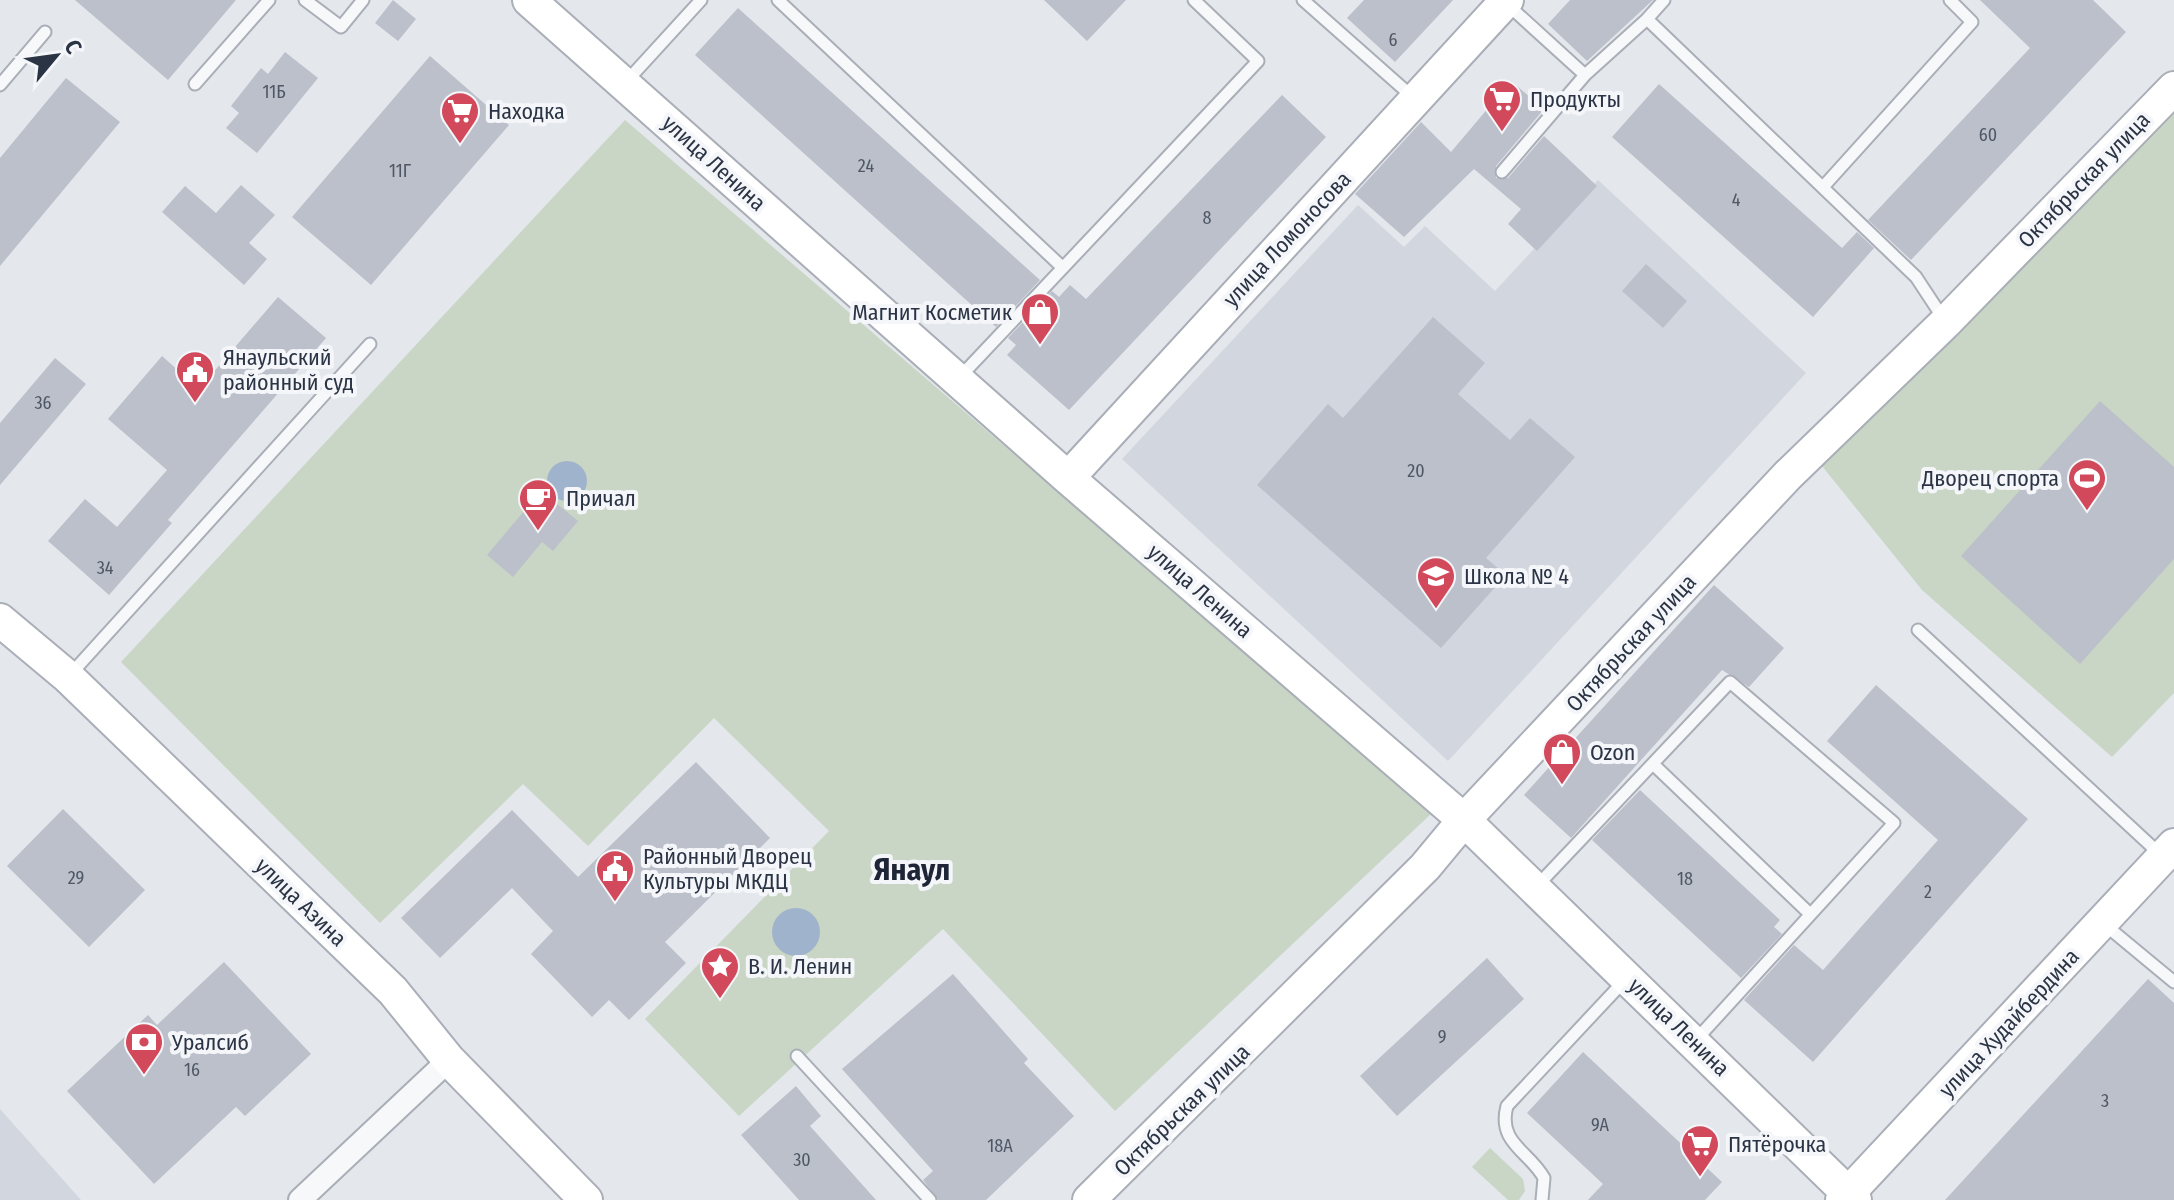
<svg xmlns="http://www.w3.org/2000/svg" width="2174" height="1200" font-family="'Fira Sans Condensed',sans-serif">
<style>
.built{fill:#d2d6de}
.green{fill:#c9d6c5}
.water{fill:#9fb4cc}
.building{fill:#bbc0ca}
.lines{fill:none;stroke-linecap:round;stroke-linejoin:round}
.lane-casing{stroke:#a9aeb7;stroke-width:15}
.street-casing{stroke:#a9aeb7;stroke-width:26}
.secondary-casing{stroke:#a9aeb7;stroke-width:36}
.lane{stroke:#f7f8fa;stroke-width:11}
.street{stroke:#f7f8fa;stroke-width:22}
.secondary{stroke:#fff;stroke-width:32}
.labels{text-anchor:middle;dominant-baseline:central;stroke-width:8;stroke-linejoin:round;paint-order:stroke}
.number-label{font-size:18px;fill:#4f5766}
.poi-label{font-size:22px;fill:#2b3445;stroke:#f4f6f9;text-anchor:start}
.street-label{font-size:22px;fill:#2b3445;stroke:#f4f6f9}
.district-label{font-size:30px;font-weight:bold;fill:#1d2536;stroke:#f4f6f9}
</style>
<rect width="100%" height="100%" fill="#e4e7ec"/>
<path class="built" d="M 1598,180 L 1806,373 L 1448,761 L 1122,459 L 1358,205 L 1404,247 L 1425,226 L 1495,291 Z
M 0,1109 L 81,1200 L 0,1200 Z"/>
<path class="green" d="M 2174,108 L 2174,693 L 2112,757 L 1922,590 L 1822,466 Z
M 625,120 L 1432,813 L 1115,1111 L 943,929 L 739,1116 L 645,1019 L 829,831 L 714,718 L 588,846 L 523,784 L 380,923 L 121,662 Z
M 1490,1148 L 1523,1179 L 1525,1191 L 1519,1200 L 1508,1200 L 1472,1167 Z"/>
<path class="water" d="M547 481a20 20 0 1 1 40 0a20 20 0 1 1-40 0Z
M772 932a24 24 0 1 1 48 0a24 24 0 1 1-48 0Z"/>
<path class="building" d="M 75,0 L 236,0 L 168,80 Z
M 393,0 L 416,19 L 398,41 L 375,23 Z
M 1044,0 L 1126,0 L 1087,41 Z
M 1364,0 L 1453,0 L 1395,62 L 1347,18 Z
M 1570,0 L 1653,0 L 1587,61 L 1548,24 Z
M 1980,0 L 2093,0 L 2126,32 L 1911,260 L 1868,220 L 2030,48 Z
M 738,8 L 1040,280 L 996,327 L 695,55 Z
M 285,52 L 318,78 L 257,153 L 226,128 L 239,113 L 231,106 L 261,68 L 268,74 Z
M 430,56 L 509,125 L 371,285 L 292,217 Z
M 66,78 L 120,122 L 0,266 L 0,158 Z
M 1511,81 L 1544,109 L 1496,166 L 1496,178 L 1508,178 L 1544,136 L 1597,186 L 1537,251 L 1508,224 L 1521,209 L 1474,169 L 1404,237 L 1355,194 L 1421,122 L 1451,152 Z
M 1659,84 L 1842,248 L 1857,232 L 1874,248 L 1813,317 L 1612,137 Z
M 1282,95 L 1326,137 L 1069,410 L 1007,355 L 1016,345 L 1008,338 L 1052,291 L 1059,297 L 1070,285 L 1086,299 Z
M 241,185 L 275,215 L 249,243 L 267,259 L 244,285 L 162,212 L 185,186 L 216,213 Z
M 1646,264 L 1687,301 L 1663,328 L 1622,291 Z
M 278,297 L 326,338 L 168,520 L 172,523 L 109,595 L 48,541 L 85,499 L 117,527 L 167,470 L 108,419 L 162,356 L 199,389 Z
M 1433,317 L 1485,363 L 1458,394 L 1510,440 L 1530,418 L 1575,457 L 1486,558 L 1506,575 L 1441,648 L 1257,485 L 1328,404 L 1343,418 Z
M 55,358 L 86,384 L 0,485 L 0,423 Z
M 2100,401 L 2174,467 L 2174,559 L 2080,664 L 1961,556 Z
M 541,491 L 578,521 L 553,551 L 542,542 L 513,577 L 487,555 Z
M 1714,585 L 1784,648 L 1749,687 L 1722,670 L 1571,838 L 1524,795 Z
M 1876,685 L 2028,819 L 1813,1062 L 1744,1000 L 1794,945 L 1823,970 L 1938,840 L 1827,741 Z
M 696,762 L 770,838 L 665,942 L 686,963 L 629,1020 L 609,1000 L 592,1017 L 531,954 L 553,931 L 512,888 L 440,958 L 401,918 L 512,810 L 578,877 Z
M 1640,790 L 1780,920 L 1774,927 L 1782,934 L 1741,978 L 1592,840 Z
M 63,809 L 145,890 L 89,947 L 7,866 Z
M 1487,958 L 1524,999 L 1397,1116 L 1360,1076 Z
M 224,962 L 311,1054 L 245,1116 L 236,1107 L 154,1184 L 67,1091 L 148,1015 L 157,1025 Z
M 953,974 L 1028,1059 L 1024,1063 L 1074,1116 L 986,1200 L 938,1200 L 923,1180 L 933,1171 L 842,1069 Z
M 2148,979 L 2174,1003 L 2174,1200 L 1945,1200 Z
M 1583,1052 L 1722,1182 L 1705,1200 L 1588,1200 L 1603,1184 L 1527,1113 Z
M 796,1086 L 821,1116 L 810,1126 L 876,1200 L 799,1200 L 741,1135 Z"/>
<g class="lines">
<defs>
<path id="lane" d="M 305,0 L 341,27 L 363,0
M 778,0 L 1062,267
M 1303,0 L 1415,99
M 1664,0 L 1647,19 L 1916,277 L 1943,318
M 1508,5 L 1585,75 L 1647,19
M 626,82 L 701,0
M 195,84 L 269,0
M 0,85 L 45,32
M 1502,172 L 1585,75
M 1823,187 L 1972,22 L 1950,0
M 958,379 L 1258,61 L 1194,0
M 1918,630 L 2162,856
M 69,676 L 370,344
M 1653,764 L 1810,914
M 1536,887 L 1730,682 L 1894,823 L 1695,1041
M 2104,924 L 2174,982
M 797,1056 L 930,1200
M 1542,1200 L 1544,1178 C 1529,1151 1497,1143 1507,1106 L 1625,980"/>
<path id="street" d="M 300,1200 L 449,1060"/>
<path id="secondary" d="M 529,0 L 1068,478 L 1464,820 L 1855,1200
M 1068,478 L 1507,0
M 0,620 L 68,677 L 393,991 L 449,1060 L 586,1200
M 1089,1200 L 1425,867 L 1464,820 L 1788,475 L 1946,322 L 2174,88
M 1842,1200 L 2174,845"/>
</defs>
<use href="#lane" class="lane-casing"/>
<use href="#street" class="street-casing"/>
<use href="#secondary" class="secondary-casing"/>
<use href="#lane" class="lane"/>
<use href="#street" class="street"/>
<use href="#secondary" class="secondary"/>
</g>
<defs>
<symbol id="supermarket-pin" viewBox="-11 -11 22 30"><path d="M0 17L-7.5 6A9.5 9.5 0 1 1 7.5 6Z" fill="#d1495b" stroke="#f4f6f9"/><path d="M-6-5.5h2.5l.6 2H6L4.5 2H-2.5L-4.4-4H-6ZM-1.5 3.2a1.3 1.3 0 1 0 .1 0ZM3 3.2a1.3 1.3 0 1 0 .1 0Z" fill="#fff"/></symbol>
<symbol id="shop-pin" viewBox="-11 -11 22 30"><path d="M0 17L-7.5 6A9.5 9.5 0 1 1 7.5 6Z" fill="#d1495b" stroke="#f4f6f9"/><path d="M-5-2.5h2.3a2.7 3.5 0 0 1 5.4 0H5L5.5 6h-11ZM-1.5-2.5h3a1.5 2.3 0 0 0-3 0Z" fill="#fff"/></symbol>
<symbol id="civic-pin" viewBox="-11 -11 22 30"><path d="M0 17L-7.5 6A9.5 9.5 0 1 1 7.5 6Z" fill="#d1495b" stroke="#f4f6f9"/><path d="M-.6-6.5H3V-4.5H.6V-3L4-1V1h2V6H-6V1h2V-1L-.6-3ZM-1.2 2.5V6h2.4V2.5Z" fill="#fff"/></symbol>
<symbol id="stadium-pin" viewBox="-11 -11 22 30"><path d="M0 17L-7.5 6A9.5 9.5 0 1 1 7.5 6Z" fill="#d1495b" stroke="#f4f6f9"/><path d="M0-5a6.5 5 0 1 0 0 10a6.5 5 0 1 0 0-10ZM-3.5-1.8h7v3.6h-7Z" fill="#fff"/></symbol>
<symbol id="cafe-pin" viewBox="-11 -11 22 30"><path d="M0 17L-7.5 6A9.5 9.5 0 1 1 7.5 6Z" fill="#d1495b" stroke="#f4f6f9"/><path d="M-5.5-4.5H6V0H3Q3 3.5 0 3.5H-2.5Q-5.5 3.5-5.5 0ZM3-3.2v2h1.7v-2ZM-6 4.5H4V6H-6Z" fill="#fff"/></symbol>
<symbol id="school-pin" viewBox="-11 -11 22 30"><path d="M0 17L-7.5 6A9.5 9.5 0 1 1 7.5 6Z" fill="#d1495b" stroke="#f4f6f9"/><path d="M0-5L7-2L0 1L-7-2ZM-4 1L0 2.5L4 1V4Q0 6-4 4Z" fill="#fff"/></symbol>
<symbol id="sight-pin" viewBox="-11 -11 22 30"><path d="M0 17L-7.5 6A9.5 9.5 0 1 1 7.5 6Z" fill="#d1495b" stroke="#f4f6f9"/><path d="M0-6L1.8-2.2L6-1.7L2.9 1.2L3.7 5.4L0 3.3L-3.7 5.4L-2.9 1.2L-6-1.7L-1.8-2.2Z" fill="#fff"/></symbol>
<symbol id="bank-pin" viewBox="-11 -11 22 30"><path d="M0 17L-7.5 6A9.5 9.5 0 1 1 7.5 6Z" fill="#d1495b" stroke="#f4f6f9"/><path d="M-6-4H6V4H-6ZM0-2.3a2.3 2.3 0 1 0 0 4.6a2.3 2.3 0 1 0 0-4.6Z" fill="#fff"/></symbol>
</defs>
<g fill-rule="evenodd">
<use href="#supermarket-pin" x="1480" y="77" width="44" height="60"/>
<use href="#supermarket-pin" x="438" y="89" width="44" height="60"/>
<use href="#shop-pin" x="1018" y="290" width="44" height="60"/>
<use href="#civic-pin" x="173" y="348" width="44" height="60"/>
<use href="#stadium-pin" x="2065" y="456" width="44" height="60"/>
<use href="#cafe-pin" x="516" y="476" width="44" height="60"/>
<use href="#school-pin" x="1414" y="554" width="44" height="60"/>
<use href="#shop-pin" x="1540" y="730" width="44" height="60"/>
<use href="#civic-pin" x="593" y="847" width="44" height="60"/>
<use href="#sight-pin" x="698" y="944" width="44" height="60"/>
<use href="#bank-pin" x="122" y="1020" width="44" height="60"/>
<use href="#supermarket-pin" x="1678" y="1122" width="44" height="60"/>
</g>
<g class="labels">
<g class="number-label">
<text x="1393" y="40">6</text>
<text x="274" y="92">11Б</text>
<text x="1988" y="135">60</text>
<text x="866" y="166">24</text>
<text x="400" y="171">11Г</text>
<text x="1736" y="200">4</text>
<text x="1207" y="218">8</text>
<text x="43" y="403">36</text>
<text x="1416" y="471">20</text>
<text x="105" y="568">34</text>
<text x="76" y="878">29</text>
<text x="1685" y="879">18</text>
<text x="1928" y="892">2</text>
<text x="1442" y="1037">9</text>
<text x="192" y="1070">16</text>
<text x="2105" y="1101">3</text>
<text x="1600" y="1125">9А</text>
<text x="1000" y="1146">18А</text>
<text x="802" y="1160">30</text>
</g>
<g class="poi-label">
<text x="1530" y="99">Продукты</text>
<text x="488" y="111">Находка</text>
<text x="1012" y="312" text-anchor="end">Магнит Косметик</text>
<text x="223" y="357">Янаульский<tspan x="223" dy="25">районный суд</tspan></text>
<text x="2059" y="478" text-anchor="end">Дворец спорта</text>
<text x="566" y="498">Причал</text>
<text x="1464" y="576">Школа № 4</text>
<text x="1590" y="752">Ozon</text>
<text x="643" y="856">Районный Дворец<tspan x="643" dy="25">Культуры МКДЦ</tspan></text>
<text x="748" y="966">В. И. Ленин</text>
<text x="172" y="1042">Уралсиб</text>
<text x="1728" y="1144">Пятёрочка</text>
</g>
<g class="street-label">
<text transform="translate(714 163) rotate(42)">улица Ленина</text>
<text transform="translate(2084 180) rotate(-46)">Октябрьская улица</text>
<text transform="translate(1287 239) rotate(-47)">улица Ломоносова</text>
<text transform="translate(1200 591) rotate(41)">улица Ленина</text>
<text transform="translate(1631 643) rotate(-47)">Октябрьская улица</text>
<text transform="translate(301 902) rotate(44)">улица Азина</text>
<text transform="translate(2009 1023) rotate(-47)">улица Худайбердина</text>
<text transform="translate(1679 1027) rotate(44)">улица Ленина</text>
<text transform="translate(1182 1110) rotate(-44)">Октябрьская улица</text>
</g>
<g class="district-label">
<text x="912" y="870">Янаул</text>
</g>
</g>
<g transform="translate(56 56) rotate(61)" stroke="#f4f6f9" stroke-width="6" paint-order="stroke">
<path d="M0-6L14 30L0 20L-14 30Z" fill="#2b3445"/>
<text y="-12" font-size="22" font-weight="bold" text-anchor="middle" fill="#2b3445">С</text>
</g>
</svg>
